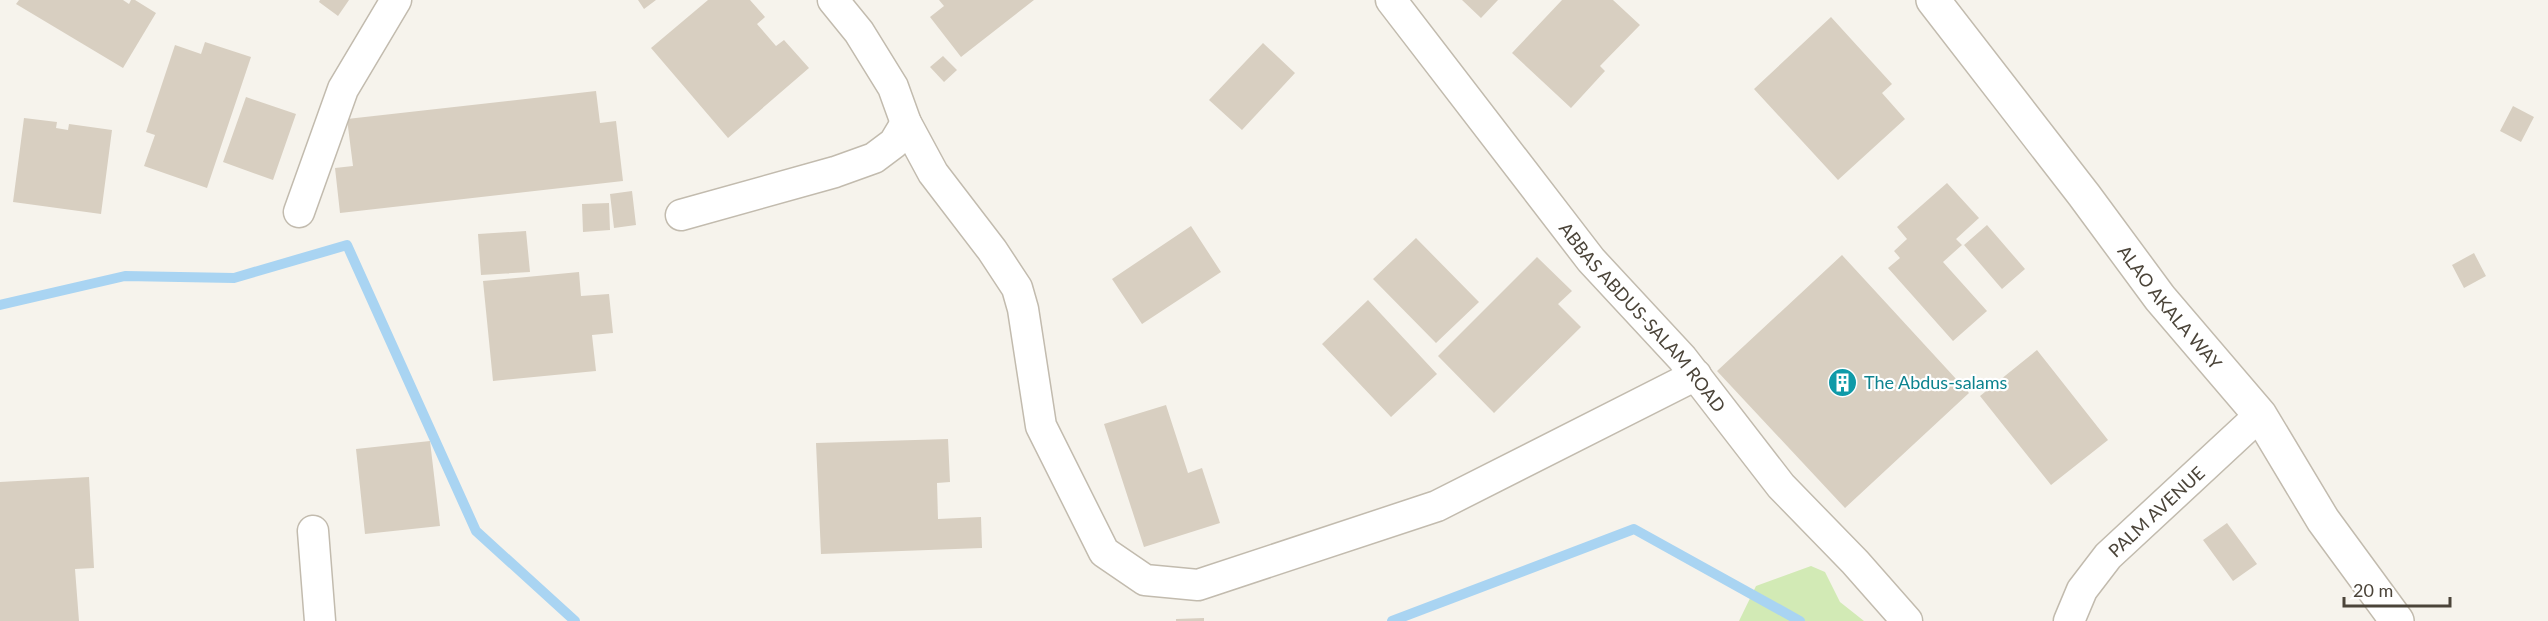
<svg xmlns="http://www.w3.org/2000/svg" width="2548" height="621" font-family="Lato,sans-serif">
<style>
.green{fill:#d2eab5}
.lines{fill:none;stroke-linecap:round;stroke-linejoin:round}
.stream{stroke:#a9d4f2;stroke-width:10}
.building{fill:#d8cfc1}
.minor-casing{stroke:#c2bbae;stroke-width:33}
.tertiary-casing{stroke:#c2bbae;stroke-width:36}
.minor{stroke:#fff;stroke-width:30}
.tertiary{stroke:#fff;stroke-width:33}
.labels{text-anchor:middle;dominant-baseline:central;stroke-width:4.5;stroke-linejoin:round;paint-order:stroke}
.street-label{font-size:18px;fill:#4b4439;stroke:#fff}
.culture-label{font-size:18px;fill:#0d838f;stroke:#fff;text-anchor:start}
</style>
<rect width="100%" height="100%" fill="#f6f3ec"/>
<path class="green" d="M 1811,566 L 1825,572 L 1840,602 L 1864,621 L 1739,621 L 1756,586 Z"/>
<g class="lines">
<path class="stream" d="M 0,305 L 125,276 L 234,278 L 347,245 L 476,531 L 575,621
M 1392,621 L 1634,529 L 1800,621"/>
</g>
<path class="building" d="M 19,0 L 123,0 L 129,4 L 131,0 L 135,0 L 156,13 L 123,68 L 16,4 Z
M 320,0 L 349,0 L 338,16 L 319,2 Z
M 638,0 L 656,0 L 644,9 Z
M 708,0 L 750,0 L 765,17 L 757,24 L 776,46 L 784,40 L 809,68 L 728,138 L 651,48 Z
M 939,0 L 1034,0 L 961,57 L 930,17 L 944,6 Z
M 1462,0 L 1498,0 L 1481,18 Z
M 1562,0 L 1613,0 L 1640,25 L 1600,66 L 1605,71 L 1571,108 L 1512,53 Z
M 1831,17 L 1892,84 L 1882,93 L 1905,119 L 1838,180 L 1754,89 Z
M 205,42 L 251,57 L 207,188 L 144,166 L 155,135 L 146,132 L 175,45 L 201,54 Z
M 1263,43 L 1295,73 L 1242,130 L 1209,100 Z
M 943,56 L 957,70 L 944,82 L 930,67 Z
M 596,91 L 600,123 L 616,121 L 623,181 L 340,213 L 335,168 L 353,166 L 347,119 Z
M 246,97 L 296,114 L 273,180 L 223,162 Z
M 2513,106 L 2534,117 L 2521,142 L 2500,131 Z
M 24,118 L 57,122 L 56,128 L 68,130 L 69,124 L 112,130 L 101,214 L 13,202 Z
M 1947,183 L 1979,218 L 1956,239 L 1962,245 L 1943,262 L 1987,311 L 1953,341 L 1888,268 L 1900,258 L 1894,251 L 1907,239 L 1897,227 Z
M 632,191 L 636,225 L 614,228 L 610,194 Z
M 609,203 L 610,230 L 583,232 L 582,204 Z
M 1987,225 L 2025,269 L 2002,289 L 1964,245 Z
M 1191,226 L 1221,272 L 1142,324 L 1112,279 Z
M 526,231 L 530,272 L 481,275 L 478,234 Z
M 1416,238 L 1479,302 L 1436,343 L 1373,279 Z
M 2474,253 L 2486,276 L 2464,288 L 2452,265 Z
M 1842,255 L 1969,393 L 1845,508 L 1717,371 Z
M 1537,257 L 1572,291 L 1558,304 L 1581,327 L 1494,413 L 1438,356 Z
M 579,272 L 581,296 L 609,294 L 613,333 L 592,335 L 596,371 L 493,381 L 483,281 Z
M 1368,300 L 1437,374 L 1391,417 L 1322,344 Z
M 2037,350 L 2108,440 L 2051,485 L 1980,396 Z
M 1166,405 L 1188,473 L 1202,468 L 1220,523 L 1144,547 L 1104,424 Z
M 948,439 L 950,482 L 937,483 L 938,519 L 981,517 L 982,548 L 821,554 L 816,443 Z
M 430,441 L 440,526 L 365,534 L 356,449 Z
M 89,477 L 94,568 L 75,569 L 79,621 L 0,621 L 0,482 Z
M 2227,523 L 2257,564 L 2233,581 L 2203,540 Z
M 1204,618 L 1204,621 L 1176,621 L 1176,619 Z"/>
<g class="lines">
<defs>
<g id="minor">
<path d="M 833,0 L 859,32 L 893,87 L 906,123 L 933,173 L 992,250 L 1017,288 L 1023,309 L 1041,426 L 1104,552 L 1145,580 L 1198,585 L 1437,506 L 1696,375"/>
<path id="s1" d="M 1391,0 L 1591,260 L 1682,358 L 1781,486 L 1855,562 L 1907,621"/>
<path d="M 299,212 L 343,89 L 396,0"/>
<path d="M 681,215 L 835,172 L 874,158 L 894,143 L 906,123"/>
<path d="M 313,531 L 320,621"/>
<path id="s2" d="M 2069,621 L 2082,590 L 2108,556 L 2260,415"/>
</g>
<g id="tertiary">
<path id="s3" d="M 1933,0 L 2084,195 L 2160,298 L 2260,415 L 2323,520 L 2397,621"/>
</g>
</defs>
<use href="#minor" class="minor-casing"/>
<use href="#tertiary" class="tertiary-casing"/>
<use href="#minor" class="minor"/>
<use href="#tertiary" class="tertiary"/>
</g>
<defs>
<symbol id="building-disc" viewBox="-11 -11 22 22"><circle r="9.5" fill="#0f9aa8" stroke="#fff"/><path d="M-4-6H4V6H1V3H-1V6H-4ZM-2.5-4.3h1.7v1.8h-1.7ZM.8-4.3h1.7v1.8H.8ZM-2.5-1h1.7V.8h-1.7ZM.8-1h1.7V.8H.8Z" fill="#fff"/></symbol>
</defs>
<g fill-rule="evenodd">
<use href="#building-disc" x="1826" y="366" width="33" height="33"/>
</g>
<g class="labels">
<g class="street-label">
<text stroke="none"><textPath href="#s3" startOffset="388">ALAO AKALA WAY</textPath></text>
<text stroke="none"><textPath href="#s1" startOffset="405">ABBAS ABDUS-SALAM ROAD</textPath></text>
<text stroke="none"><textPath href="#s2" startOffset="142">PALM AVENUE</textPath></text>
</g>
<g class="culture-label">
<text x="1864" y="382">The Abdus-salams</text>
</g>
</g>
<path d="M2344 597v9h106v-9" fill="none" stroke="#4b4439" stroke-width="3"/>
<text x="2353" y="597" font-size="18" fill="#4b4439" stroke="#ffffff" stroke-width="4.5" paint-order="stroke">20 m</text>
</svg>
